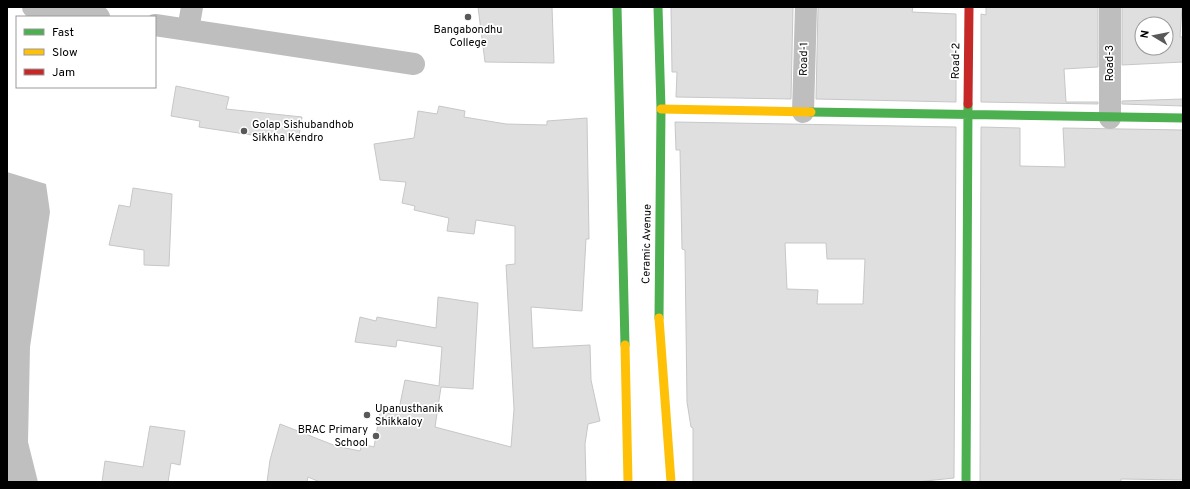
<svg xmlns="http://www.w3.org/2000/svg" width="1190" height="489" font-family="Overpass,sans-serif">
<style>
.water{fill:#bfbfbf}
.building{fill:#dfdfdf;stroke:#c7c7c7;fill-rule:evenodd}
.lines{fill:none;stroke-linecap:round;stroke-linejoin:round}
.street{stroke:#bebebe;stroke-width:22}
.fast{stroke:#4caf50;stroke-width:9}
.slow{stroke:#ffc107;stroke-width:9}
.jam{stroke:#c62828;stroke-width:9}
.poi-dot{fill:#595959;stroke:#fff;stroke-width:1.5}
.labels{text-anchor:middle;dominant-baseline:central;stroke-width:3.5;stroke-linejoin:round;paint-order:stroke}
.poi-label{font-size:11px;fill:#000;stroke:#fff;text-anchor:start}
.street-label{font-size:11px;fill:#000;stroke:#fff}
</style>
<rect width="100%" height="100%" fill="#fff"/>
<path class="water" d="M 7,172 L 46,184 L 50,212 L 30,347 L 28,442 L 38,482 L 7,482 Z"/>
<path class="building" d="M 478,7 L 552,7 L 554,63 L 485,62 Z
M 671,7 L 793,7 L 791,99 L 676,97 L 677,72 L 672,72 Z
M 818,7 L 913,7 L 912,12 L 956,14 L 956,102 L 816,99 Z
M 986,7 L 1098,7 L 1098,67 L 1064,69 L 1066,102 L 1098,102 L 1098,104 L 981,102 L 981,14 L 986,15 Z
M 1122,7 L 1182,7 L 1180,37 L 1183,37 L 1183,62 L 1122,65 ZM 1142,24 L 1166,24 L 1166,48 L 1142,48 Z
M 176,86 L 229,97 L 226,109 L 302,117 L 298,142 L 199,127 L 200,121 L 171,116 Z
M 1183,99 L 1183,106 L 1122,104 L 1122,101 Z
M 439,106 L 465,111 L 464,117 L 506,124 L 547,125 L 547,121 L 587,118 L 589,239 L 586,239 L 582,311 L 531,307 L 533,348 L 590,345 L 591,380 L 600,421 L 588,424 L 585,444 L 586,482 L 320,482 L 308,477 L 307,482 L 267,482 L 270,460 L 280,424 L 336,446 L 360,451 L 362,444 L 374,447 L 380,412 L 398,414 L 405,380 L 439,386 L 442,347 L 397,340 L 396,347 L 355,342 L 360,317 L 376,321 L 377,317 L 436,328 L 438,297 L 478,303 L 473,389 L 441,387 L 435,427 L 511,447 L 514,409 L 506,265 L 515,264 L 515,226 L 476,220 L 474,234 L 447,231 L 449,218 L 414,210 L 415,206 L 402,203 L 406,182 L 380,180 L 374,144 L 414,138 L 418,111 L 437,114 Z
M 675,122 L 956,127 L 954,478 L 916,482 L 693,482 L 693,428 L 691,427 L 687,402 L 685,250 L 682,249 L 680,150 L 676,150 ZM 785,243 L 826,243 L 827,259 L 865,259 L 863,304 L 817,304 L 818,290 L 787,289 Z
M 981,127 L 1020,128 L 1020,166 L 1065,167 L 1063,128 L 1183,130 L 1183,480 L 1121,479 L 1121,482 L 980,482 Z
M 133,188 L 172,194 L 169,266 L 144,265 L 144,250 L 109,245 L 119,205 L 130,207 Z
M 150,426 L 185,431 L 180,465 L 171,463 L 168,482 L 102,482 L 105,461 L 143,467 Z"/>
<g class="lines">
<path class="street" d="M 33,7 L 99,17
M 155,25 L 414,64
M 188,30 L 192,7
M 803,112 L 806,7
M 1110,118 L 1110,7"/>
<path class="fast" d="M 617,7 L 625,345
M 658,7 L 661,109 L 659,318
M 811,112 L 1183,118
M 966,482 L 968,104"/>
<path class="slow" d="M 661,109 L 811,112
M 659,318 L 671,482
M 625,345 L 628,482"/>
<path class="jam" d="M 968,104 L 969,7"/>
</g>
<g class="poi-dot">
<circle cx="468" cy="17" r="4"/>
<circle cx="244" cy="131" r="4"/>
<circle cx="367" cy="415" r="4"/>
<circle cx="376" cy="436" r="4"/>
</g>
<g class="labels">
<g class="poi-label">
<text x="468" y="30" text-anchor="middle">Bangabondhu<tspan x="468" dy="13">College</tspan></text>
<text x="252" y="125">Golap Sishubandhob<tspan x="252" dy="13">Sikkha Kendro</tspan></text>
<text x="375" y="409">Upanusthanik<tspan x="375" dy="13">Shikkaloy</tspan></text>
<text x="368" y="430" text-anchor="end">BRAC Primary<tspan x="368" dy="13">School</tspan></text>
</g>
<g class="street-label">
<text transform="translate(804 59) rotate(-89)">Road-1</text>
<text transform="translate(956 61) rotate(-89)">Road-2</text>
<text transform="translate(1110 63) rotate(-90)">Road-3</text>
<text transform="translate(647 244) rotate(-89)">Ceramic Avenue</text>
</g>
</g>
<rect width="1190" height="489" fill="none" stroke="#000000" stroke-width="16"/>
<rect x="16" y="16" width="140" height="72" fill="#ffffff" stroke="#999999"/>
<rect x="24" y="29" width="20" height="6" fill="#4caf50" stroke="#999999"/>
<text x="52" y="36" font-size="12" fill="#000000">Fast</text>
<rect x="24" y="49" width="20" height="6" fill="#ffc107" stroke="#999999"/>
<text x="52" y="56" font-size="12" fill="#000000">Slow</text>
<rect x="24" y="69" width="20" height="6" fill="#c62828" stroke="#999999"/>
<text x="52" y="76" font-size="12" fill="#000000">Jam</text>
<g transform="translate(1154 36) rotate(280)"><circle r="19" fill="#ffffff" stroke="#999999"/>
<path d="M0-3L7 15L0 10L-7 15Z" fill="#595959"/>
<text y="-6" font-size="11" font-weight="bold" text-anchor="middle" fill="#000000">N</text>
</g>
</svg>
